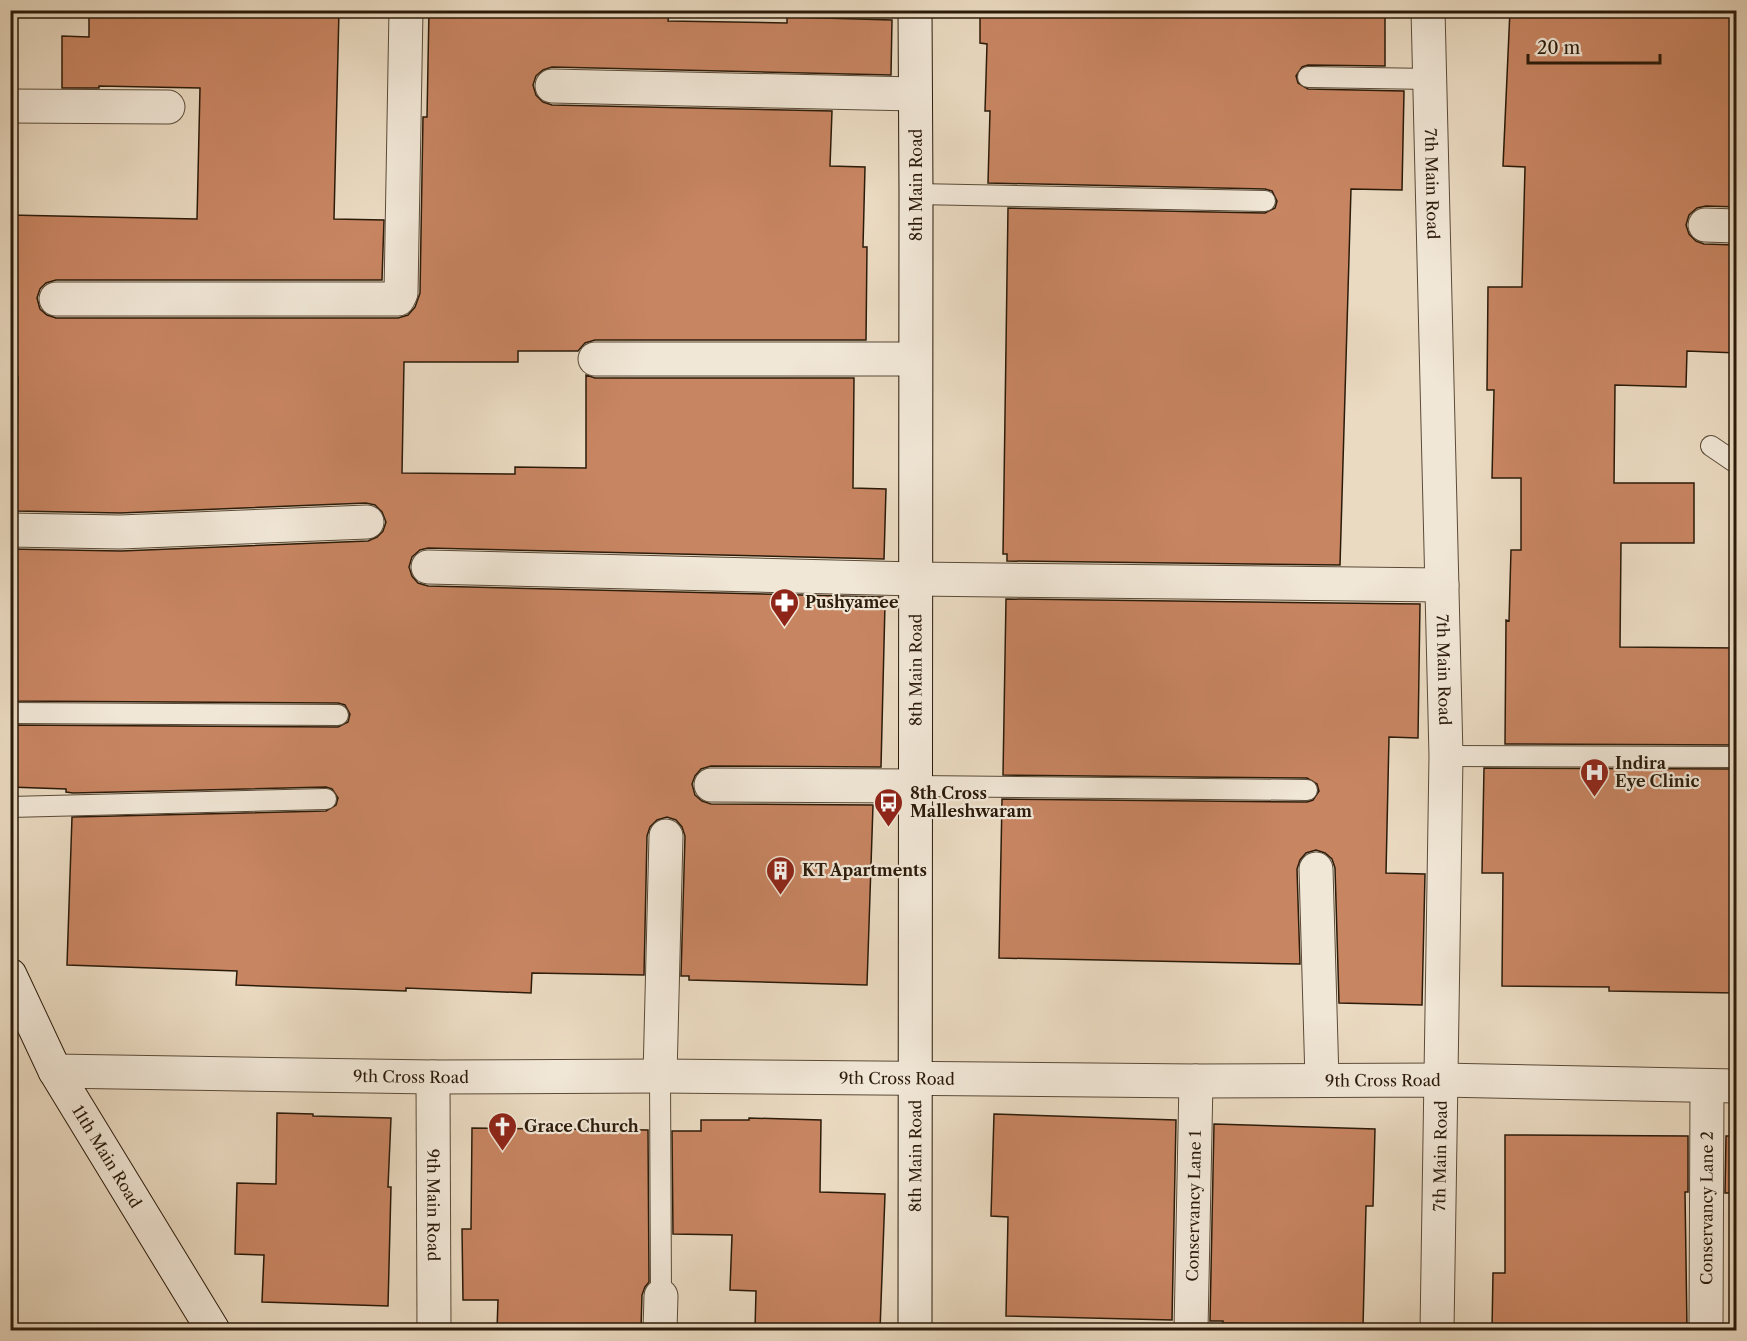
<svg xmlns="http://www.w3.org/2000/svg" width="1747" height="1341" font-family="'Libre Caslon Text',serif">
<style>
.building{fill:#c88562;stroke:#2b1b0a;stroke-width:1.5}
.lines{fill:none;stroke-linecap:round;stroke-linejoin:round}
.lane-casing{stroke:#5b4b38;stroke-width:22}
.street-casing{stroke:#5b4b38;stroke-width:35}
.secondary-casing{stroke:#2b1b0a;stroke-width:35}
.lane{stroke:#f1e7d7;stroke-width:20}
.street{stroke:#f1e7d7;stroke-width:33}
.secondary{stroke:#f1e7d7;stroke-width:33}
.labels{text-anchor:middle;dominant-baseline:central;stroke-width:4.5;stroke-linejoin:round;paint-order:stroke}
.street-label{font-size:16px;fill:#2b1b0a;stroke:#f1e7d7}
.poi-label{font-size:16px;font-weight:bold;fill:#2b1b0a;stroke:#f1e7d7;text-anchor:start}
</style>
<rect width="100%" height="100%" fill="#eadac1"/>
<filter id="stains"><feTurbulence type="fractalNoise" baseFrequency=".00333" numOctaves="4"/><feColorMatrix values="0 0 0 0 .2 0 0 0 0 .09 0 0 0 0 .02 0 0 0 .5 -.17"/></filter>
<radialGradient id="worn" r=".72"><stop offset=".6" stop-color="#630" stop-opacity="0"/><stop offset="1" stop-color="#630" stop-opacity=".3"/></radialGradient>
<path class="building" d="M 89,10 L 339,10 L 334,219 L 384,220 L 382,280 L 56,280 L 46,283 L 40,289 L 37,298 L 40,309 L 47,315 L 56,318 L 398,318 L 408,315 L 415,307 L 420,293 L 423,117 L 427,117 L 429,10 L 669,13 L 668,21 L 787,23 L 787,17 L 892,20 L 891,75 L 552,67 L 543,70 L 536,76 L 533,85 L 536,95 L 543,102 L 552,105 L 832,111 L 830,166 L 865,167 L 863,247 L 867,247 L 866,340 L 595,340 L 585,343 L 578,351 L 518,351 L 518,362 L 404,362 L 402,473 L 515,474 L 515,467 L 586,468 L 586,375 L 595,378 L 854,378 L 853,488 L 886,489 L 884,559 L 428,548 L 420,550 L 412,557 L 409,567 L 412,576 L 418,583 L 428,586 L 883,597 L 882,604 L 885,604 L 881,767 L 711,766 L 701,769 L 695,776 L 692,784 L 695,795 L 702,801 L 711,804 L 873,805 L 867,985 L 689,980 L 689,976 L 681,976 L 685,836 L 682,827 L 676,820 L 667,817 L 657,820 L 650,827 L 647,836 L 644,975 L 532,973 L 531,993 L 406,988 L 406,991 L 236,985 L 237,971 L 67,965 L 72,817 L 326,811 L 336,805 L 338,798 L 332,789 L 326,787 L 73,793 L 66,792 L 66,789 L 10,787 L 10,725 L 338,727 L 348,722 L 350,714 L 345,705 L 338,703 L 10,701 L 10,549 L 121,551 L 368,541 L 377,537 L 383,531 L 386,522 L 382,512 L 375,505 L 366,503 L 120,513 L 16,511 L 18,377 L 10,377 L 10,215 L 197,219 L 200,88 L 99,86 L 99,88 L 62,88 L 62,36 L 89,37 Z
M 980,10 L 1385,10 L 1385,66 L 1308,65 L 1302,67 L 1296,76 L 1298,83 L 1308,89 L 1404,91 L 1402,190 L 1351,189 L 1340,565 L 1007,561 L 1007,554 L 1003,554 L 1008,208 L 1265,213 L 1275,208 L 1277,201 L 1272,191 L 1265,189 L 988,183 L 990,111 L 985,111 L 987,44 L 980,43 Z
M 1510,10 L 1737,10 L 1737,207 L 1706,206 L 1697,208 L 1689,215 L 1686,225 L 1689,234 L 1696,241 L 1704,244 L 1737,245 L 1737,353 L 1687,351 L 1686,387 L 1615,385 L 1614,483 L 1694,483 L 1694,543 L 1621,543 L 1620,647 L 1737,648 L 1737,745 L 1505,744 L 1506,620 L 1509,621 L 1511,550 L 1521,550 L 1521,478 L 1492,478 L 1494,390 L 1487,390 L 1488,287 L 1522,287 L 1525,167 L 1503,166 Z
M 1006,599 L 1420,604 L 1418,738 L 1389,737 L 1386,873 L 1425,874 L 1422,1005 L 1339,1003 L 1335,868 L 1332,859 L 1325,853 L 1316,850 L 1306,853 L 1300,860 L 1297,869 L 1300,964 L 999,958 L 1002,799 L 1307,802 L 1313,800 L 1319,791 L 1317,784 L 1307,778 L 1003,775 Z
M 1484,768 L 1737,769 L 1737,993 L 1609,991 L 1609,987 L 1502,986 L 1503,873 L 1482,873 Z
M 277,1113 L 313,1114 L 313,1116 L 391,1118 L 388,1187 L 391,1187 L 388,1306 L 262,1302 L 264,1255 L 235,1254 L 237,1183 L 276,1184 Z
M 994,1114 L 1176,1120 L 1172,1320 L 1006,1316 L 1008,1217 L 991,1216 Z
M 749,1118 L 821,1120 L 820,1192 L 885,1194 L 880,1330 L 755,1330 L 756,1291 L 730,1290 L 732,1235 L 673,1234 L 672,1131 L 701,1131 L 701,1120 L 749,1120 Z
M 1214,1124 L 1375,1129 L 1373,1206 L 1366,1206 L 1363,1327 L 1223,1323 L 1223,1321 L 1210,1321 Z
M 472,1128 L 648,1130 L 649,1282 L 645,1287 L 642,1295 L 641,1330 L 497,1330 L 498,1300 L 463,1300 L 462,1229 L 471,1229 Z
M 1505,1135 L 1688,1136 L 1688,1192 L 1685,1192 L 1687,1328 L 1636,1328 L 1636,1330 L 1492,1330 L 1493,1273 L 1505,1273 Z
M 1726,1136 L 1737,1136 L 1737,1193 L 1725,1193 Z"/>
<g class="lines">
<defs>
<path id="lane" d="M 1308,77 L 1430,79
M 916,194 L 1265,201
M 1711,446 L 1736,463
M 10,713 L 338,715
M 1446,756 L 1736,757
M 916,786 L 1307,790
M 10,807 L 326,799
M 660,1076 L 661,1296"/>
<g id="street">
<path id="s1" d="M 1428,10 L 1446,756 L 1437,1330"/>
<path d="M 552,86 L 915,94"/>
<path d="M 10,106 L 168,107"/>
<path d="M 1705,225 L 1736,226"/>
<path d="M 56,299 L 398,299 L 401,293 L 406,10"/>
<path d="M 595,359 L 915,359"/>
<path d="M 10,530 L 120,532 L 367,522"/>
<path d="M 428,567 L 916,579 L 1442,585"/>
<path d="M 711,785 L 916,786"/>
<path d="M 1316,869 L 1322,1080"/>
<path id="s2" d="M 55,1071 L 433,1077 L 660,1076 L 1196,1081 L 1441,1080 L 1736,1086"/>
<path d="M 660,1076 L 666,836"/>
<path id="s3" d="M 433,1077 L 434,1330"/>
<path d="M 660,1330 L 661,1296"/>
<path id="s4" d="M 1191,1330 L 1196,1081"/>
<path id="s5" d="M 1706,1330 L 1707,1086"/>
</g>
<g id="secondary">
<path id="s6" d="M 10,975 L 55,1071 L 213,1330"/>
<path id="s7" d="M 915,1330 L 916,194 L 915,10"/>
</g>
</defs>
<use href="#lane" class="lane-casing"/>
<use href="#street" class="street-casing"/>
<use href="#secondary" class="secondary-casing"/>
<use href="#lane" class="lane"/>
<use href="#street" class="street"/>
<use href="#secondary" class="secondary"/>
</g>
<defs>
<symbol id="pharmacy-pin" viewBox="-11 -11 22 30"><path d="M0 17L-7.5 6A9.5 9.5 0 1 1 7.5 6Z" fill="#8f2418" stroke="#f1e7d7"/><path d="M-2-6h4v4h4v4h-4v4h-4v-4h-4v-4h4Z" fill="#fff"/></symbol>
<symbol id="hospital-pin" viewBox="-11 -11 22 30"><path d="M0 17L-7.5 6A9.5 9.5 0 1 1 7.5 6Z" fill="#8f2418" stroke="#f1e7d7"/><path d="M-5-5h3v3.5h4V-5h3V5h-3V1.5h-4V5h-3Z" fill="#fff"/></symbol>
<symbol id="bus-pin" viewBox="-11 -11 22 30"><path d="M0 17L-7.5 6A9.5 9.5 0 1 1 7.5 6Z" fill="#8f2418" stroke="#f1e7d7"/><path d="M-5-6H5V4H4V6H2V4H-2V6H-4V4H-5ZM-3.5-4V0h7V-4ZM-3.5 1.2v1.5H-2V1.2ZM2 1.2v1.5H3.5V1.2Z" fill="#fff"/></symbol>
<symbol id="building-pin" viewBox="-11 -11 22 30"><path d="M0 17L-7.5 6A9.5 9.5 0 1 1 7.5 6Z" fill="#8f2418" stroke="#f1e7d7"/><path d="M-4-6H4V6H1V3H-1V6H-4ZM-2.5-4.3h1.7v1.8h-1.7ZM.8-4.3h1.7v1.8H.8ZM-2.5-1h1.7V.8h-1.7ZM.8-1h1.7V.8H.8Z" fill="#fff"/></symbol>
<symbol id="church-pin" viewBox="-11 -11 22 30"><path d="M0 17L-7.5 6A9.5 9.5 0 1 1 7.5 6Z" fill="#8f2418" stroke="#f1e7d7"/><path d="M-1.2-6h2.4v3.5h3.3v2.4h-3.3V6h-2.4V-.1h-3.3v-2.4h3.3Z" fill="#fff"/></symbol>
</defs>
<g fill-rule="evenodd">
<use href="#pharmacy-pin" x="768" y="586" width="33" height="45"/>
<use href="#hospital-pin" x="1578" y="756" width="33" height="45"/>
<use href="#bus-pin" x="872" y="786" width="33" height="45"/>
<use href="#building-pin" x="764" y="854" width="33" height="45"/>
<use href="#church-pin" x="486" y="1110" width="33" height="45"/>
</g>
<g class="labels">
<g class="street-label">
<text transform="translate(916 185) rotate(-90)">8th Main Road</text>
<text stroke="none"><textPath href="#s1" startOffset="174">7th Main Road</textPath></text>
<text stroke="none"><textPath href="#s7" startOffset="660">8th Main Road</textPath></text>
<text stroke="none"><textPath href="#s1" startOffset="660">7th Main Road</textPath></text>
<text stroke="none"><textPath href="#s2" startOffset="356">9th Cross Road</textPath></text>
<text stroke="none"><textPath href="#s2" startOffset="842">9th Cross Road</textPath></text>
<text stroke="none"><textPath href="#s2" startOffset="1328">9th Cross Road</textPath></text>
<text stroke="none"><textPath href="#s6" startOffset="206">11th Main Road</textPath></text>
<text stroke="none"><textPath href="#s7" startOffset="174">8th Main Road</textPath></text>
<text transform="translate(1440 1156) rotate(-89)">7th Main Road</text>
<text stroke="none"><textPath href="#s3" startOffset="128">9th Main Road</textPath></text>
<text stroke="none"><textPath href="#s4" startOffset="124">Conservancy Lane 1</textPath></text>
<text stroke="none"><textPath href="#s5" startOffset="122">Conservancy Lane 2</textPath></text>
</g>
<g class="poi-label">
<text x="805" y="602">Pushyamee</text>
<text x="1615" y="763">Indira<tspan x="1615" dy="18">Eye Clinic</tspan></text>
<text x="910" y="793">8th Cross<tspan x="910" dy="18">Malleshwaram</tspan></text>
<text x="802" y="870">KT Apartments</text>
<text x="524" y="1126">Grace Church</text>
</g>
</g>
<rect width="1747" height="1341" fill="none" stroke="#eadac1" stroke-width="36"/>
<rect x="12" y="12" width="1723" height="1317" fill="none" stroke="#2b1b0a" stroke-width="3"/>
<rect x="18" y="18" width="1711" height="1305" fill="none" stroke="#2b1b0a" stroke-width="1.5"/>
<path d="M1528 54v9h132v-9" fill="none" stroke="#2b1b0a" stroke-width="3"/>
<text x="1537" y="54" font-size="18" fill="#2b1b0a" stroke="#f1e7d7" stroke-width="4.5" paint-order="stroke">20 m</text>
<rect width="100%" height="100%" filter="url(#stains)"/>
<rect width="100%" height="100%" fill="url(#worn)"/>
</svg>
